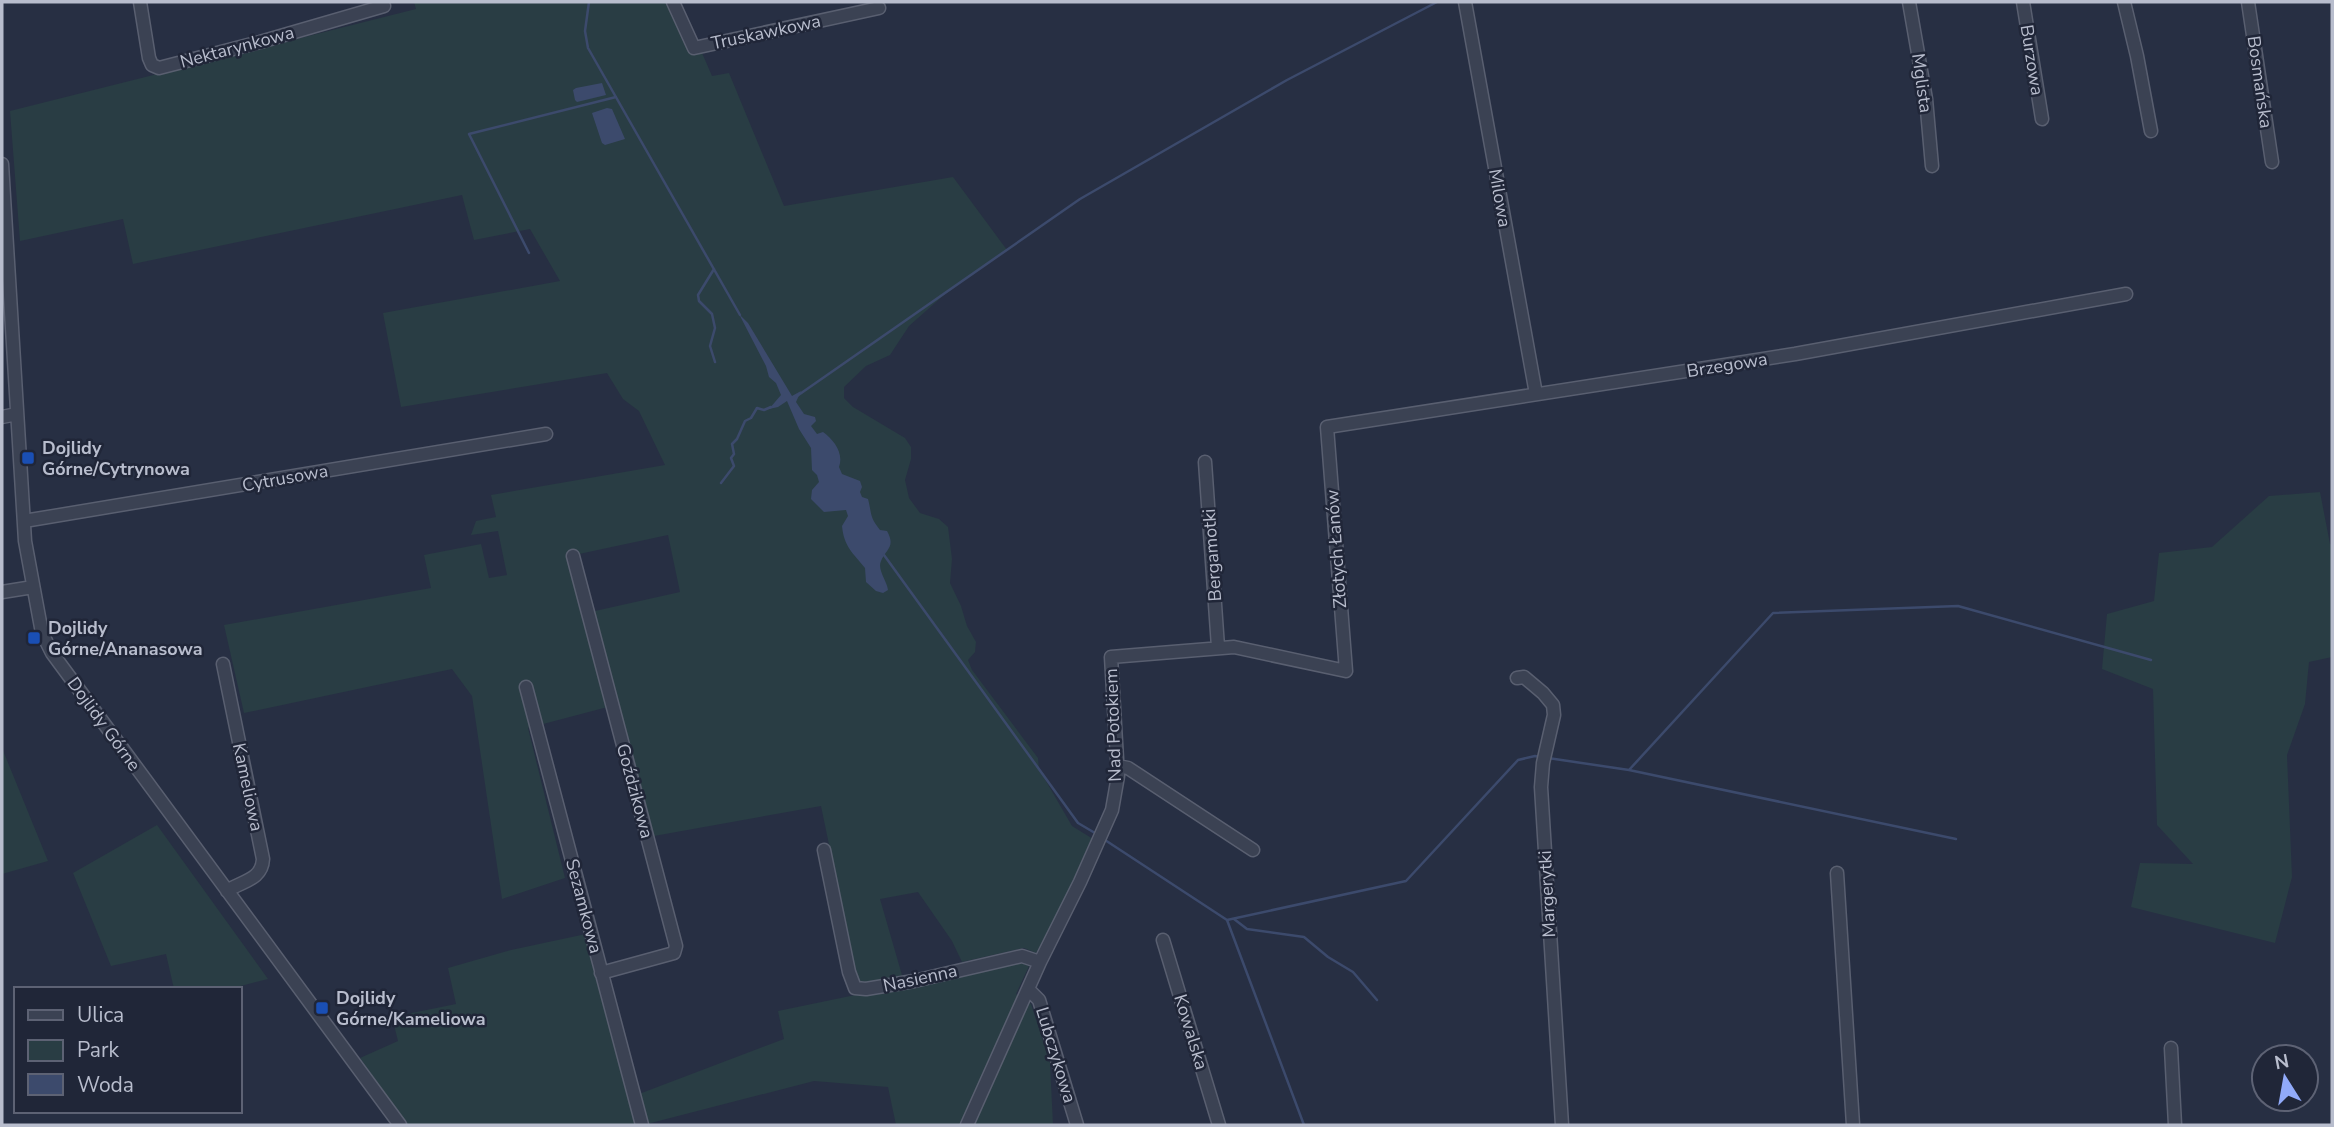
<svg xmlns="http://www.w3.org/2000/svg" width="2334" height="1127" font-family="'Nunito Sans',sans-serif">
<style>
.green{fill:#293d44;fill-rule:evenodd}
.water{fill:#3c4a6c}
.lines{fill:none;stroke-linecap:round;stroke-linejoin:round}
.stream{stroke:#3c4a6c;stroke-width:2.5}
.minor-casing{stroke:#595f70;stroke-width:15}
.minor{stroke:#3b4253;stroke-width:12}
.transit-dot{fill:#1a4fb4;stroke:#202638;stroke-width:2.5}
.labels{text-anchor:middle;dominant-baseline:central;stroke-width:5;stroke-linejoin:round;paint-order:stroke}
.street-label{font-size:18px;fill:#b8bdcd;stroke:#202638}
.poi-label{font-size:18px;font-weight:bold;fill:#b8bdcd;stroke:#202638;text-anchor:start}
</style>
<rect width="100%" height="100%" fill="#272f43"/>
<path class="green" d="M 414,2 L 680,2 L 712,76 L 729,73 L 784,206 L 953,177 L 1007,250 L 944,295 L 909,326 L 890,355 L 866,366 L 844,387 L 844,398 L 853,407 L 905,438 L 911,447 L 911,459 L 905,480 L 909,498 L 920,513 L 939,519 L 948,527 L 952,559 L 950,583 L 961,606 L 967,626 L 976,642 L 975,652 L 968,660 L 972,670 L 1038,758 L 1039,769 L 1072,826 L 1093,839 L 1069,893 L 1036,953 L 1024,948 L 962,962 L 952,941 L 918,892 L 880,899 L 906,989 L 1021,963 L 1029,966 L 1016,994 L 1031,1004 L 1050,1063 L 1053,1125 L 896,1125 L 888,1087 L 814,1081 L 647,1124 L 639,1094 L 784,1039 L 778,1011 L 860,994 L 821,806 L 654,836 L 619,704 L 528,728 L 565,878 L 502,899 L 472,696 L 452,669 L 244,713 L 224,625 L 431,588 L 424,555 L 481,544 L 489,578 L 507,575 L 498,531 L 471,535 L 476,521 L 496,517 L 491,495 L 665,465 L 639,411 L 623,399 L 607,373 L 401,407 L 383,313 L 560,281 L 530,229 L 474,240 L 462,195 L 133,264 L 123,219 L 20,241 L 10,111 L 416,9 ZM 668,535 L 680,592 L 595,611 L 579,554 Z
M 2320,492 L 2330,544 L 2332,545 L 2332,657 L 2309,662 L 2305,704 L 2287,755 L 2292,877 L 2275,943 L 2131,907 L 2140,863 L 2193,864 L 2157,825 L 2153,689 L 2102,669 L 2107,614 L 2154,601 L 2159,553 L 2212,547 L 2269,496 Z
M 2,748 L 48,861 L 2,874 Z
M 157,825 L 268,979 L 229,989 L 174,989 L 166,954 L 111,966 L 73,873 Z
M 586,934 L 636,1125 L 407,1125 L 360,1058 L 398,1041 L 392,1017 L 456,1004 L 448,968 L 511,950 Z"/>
<path class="water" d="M 602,83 L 606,95 L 577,102 L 575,100 L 573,90 L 576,88 Z
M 607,108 L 612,109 L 625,139 L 605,145 L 602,143 L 592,113 Z
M 739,314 L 748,323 L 792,396 L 801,391 L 796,402 L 804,414 L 815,417 L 816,421 L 811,426 L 817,434 L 823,432 C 834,440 844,453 839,467 L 842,474 L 860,481 L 862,487 L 860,492 L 862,497 L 868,499 C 872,514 869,516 880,530 L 887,531 C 896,547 886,549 881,561 C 877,570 887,581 888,590 L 883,593 L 876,591 L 866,582 L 865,568 C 853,553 844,547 842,526 L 848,516 L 846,510 L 824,512 L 811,499 L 812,490 L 819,482 L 817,475 L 812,470 L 811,448 L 799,429 L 787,401 L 778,407 L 769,409 L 781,395 L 776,383 L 769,377 L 766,366 Z"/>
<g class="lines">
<path class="stream" d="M 589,2 L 585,31 L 588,48 L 740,315
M 529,253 L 469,134 L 616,97
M 714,269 L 698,295 L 699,301 L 712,314 L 715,328 L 710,346 L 715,362
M 797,396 L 1080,199 L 1287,80 L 1437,2
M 721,483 L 734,466 L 731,458 L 734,454 L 732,444 L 737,439 L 745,421 L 751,418 L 757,408 L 764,410 L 771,407
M 884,555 L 1078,823 L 1095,833
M 1548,758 L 1629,770 L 1956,839
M 1629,770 L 1773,613 L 1958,606 L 2151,660
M 1105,840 L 1227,920 L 1304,1125
M 1234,919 L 1247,929 L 1304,937 L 1328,957 L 1353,972 L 1377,1000
M 1227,920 L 1406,881 L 1518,760 L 1535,756 L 1541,757"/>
<defs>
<path id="minor" d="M 140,2 L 149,58 L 152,65 L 159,68 L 260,42 L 384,6
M 673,2 L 694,48 L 879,8
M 1465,2 L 1536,394
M 1909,2 L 1926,99 L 1932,166
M 2023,2 L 2042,119
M 2124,2 L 2137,56 L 2151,131
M 2248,2 L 2272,162
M 2,164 L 25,541 L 42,633 L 52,653 L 400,1125
M 2,417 L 17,414
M 1205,462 L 1218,647
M 24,521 L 546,434
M 573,556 L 676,946 L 674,953 L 601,973
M 2,592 L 33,587
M 223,664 L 263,859 C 262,880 242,881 227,891
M 1517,678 L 1524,677 L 1543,693 L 1553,705 L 1554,715 L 1543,763 L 1541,787 L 1562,1125
M 526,687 L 642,1125
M 1118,766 L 1128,768 L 1253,850
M 824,850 L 849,972 L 855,988 L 866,989 L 914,981 L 1022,956 L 1040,962
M 1837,873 L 1853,1125
M 1163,940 L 1219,1125
M 1028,989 L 1039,1000 L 1077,1125
M 2171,1048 L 2175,1125
M 967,1125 L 1040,962 L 1080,882 L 1112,810 L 1118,776 L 1111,657 L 1234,647 L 1346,671 L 1327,427 L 1795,354 L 2126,294"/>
</defs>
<use href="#minor" class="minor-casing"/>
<use href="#minor" class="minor"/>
</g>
<g class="transit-dot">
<rect x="21" y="451" width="14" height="14" rx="3.5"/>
<rect x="27" y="631" width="14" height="14" rx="3.5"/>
<rect x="315" y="1001" width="14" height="14" rx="3.5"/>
</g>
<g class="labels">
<g class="street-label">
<text transform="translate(766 32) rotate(-12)">Truskawkowa</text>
<text transform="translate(237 47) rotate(-15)">Nektarynkowa</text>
<text transform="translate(2032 60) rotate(81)">Burzowa</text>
<text transform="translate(2260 82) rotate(82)">Bosmańska</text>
<text transform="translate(1922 83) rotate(82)">Mglista</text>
<text transform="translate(1500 198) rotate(80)">Milowa</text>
<text transform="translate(1727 365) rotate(-9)">Brzegowa</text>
<text transform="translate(285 478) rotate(-10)">Cytrusowa</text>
<text transform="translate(1336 549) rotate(-94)">Złotych Łanów</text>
<text transform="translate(1212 555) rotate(-94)">Bergamotki</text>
<text transform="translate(104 724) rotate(54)">Dojlidy Górne</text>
<text transform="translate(1113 725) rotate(-92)">Nad Potokiem</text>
<text transform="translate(248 787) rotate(78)">Kameliowa</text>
<text transform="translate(635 791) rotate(75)">Goździkowa</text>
<text transform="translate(1547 894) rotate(-93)">Margerytki</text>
<text transform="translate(584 906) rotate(75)">Sezamkowa</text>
<text transform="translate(920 978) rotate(-12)">Nasienna</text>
<text transform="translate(1191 1032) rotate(73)">Kowalska</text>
<text transform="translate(1056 1055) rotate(73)">Lubczykowa</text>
</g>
<g class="poi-label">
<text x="42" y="448">Dojlidy<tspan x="42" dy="21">Górne/Cytrynowa</tspan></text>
<text x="48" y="628">Dojlidy<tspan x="48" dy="21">Górne/Ananasowa</tspan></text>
<text x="336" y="998">Dojlidy<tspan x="336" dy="21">Górne/Kameliowa</tspan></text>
</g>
</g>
<rect width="2334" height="1127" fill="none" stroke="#b8bdcd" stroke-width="7"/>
<rect x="14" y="987" width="228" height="126" fill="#202638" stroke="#5d6274" stroke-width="2"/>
<rect x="28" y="1010" width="35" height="10" fill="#3b4253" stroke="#5d6274" stroke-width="2"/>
<text x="77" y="1022" font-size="21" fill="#b8bdcd">Ulica</text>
<rect x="28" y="1040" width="35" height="21" fill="#293d44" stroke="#5d6274" stroke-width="2"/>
<text x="77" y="1057" font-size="21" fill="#b8bdcd">Park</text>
<rect x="28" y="1074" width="35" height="21" fill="#3c4a6c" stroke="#5d6274" stroke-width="2"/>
<text x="77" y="1092" font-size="21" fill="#b8bdcd">Woda</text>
<g transform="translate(2285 1078) rotate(349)"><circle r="33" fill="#202638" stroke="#5d6274" stroke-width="2"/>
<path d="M0-5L12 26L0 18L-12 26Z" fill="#91aaf9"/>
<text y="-10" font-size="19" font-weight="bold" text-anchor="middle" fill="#b8bdcd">N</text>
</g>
</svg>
